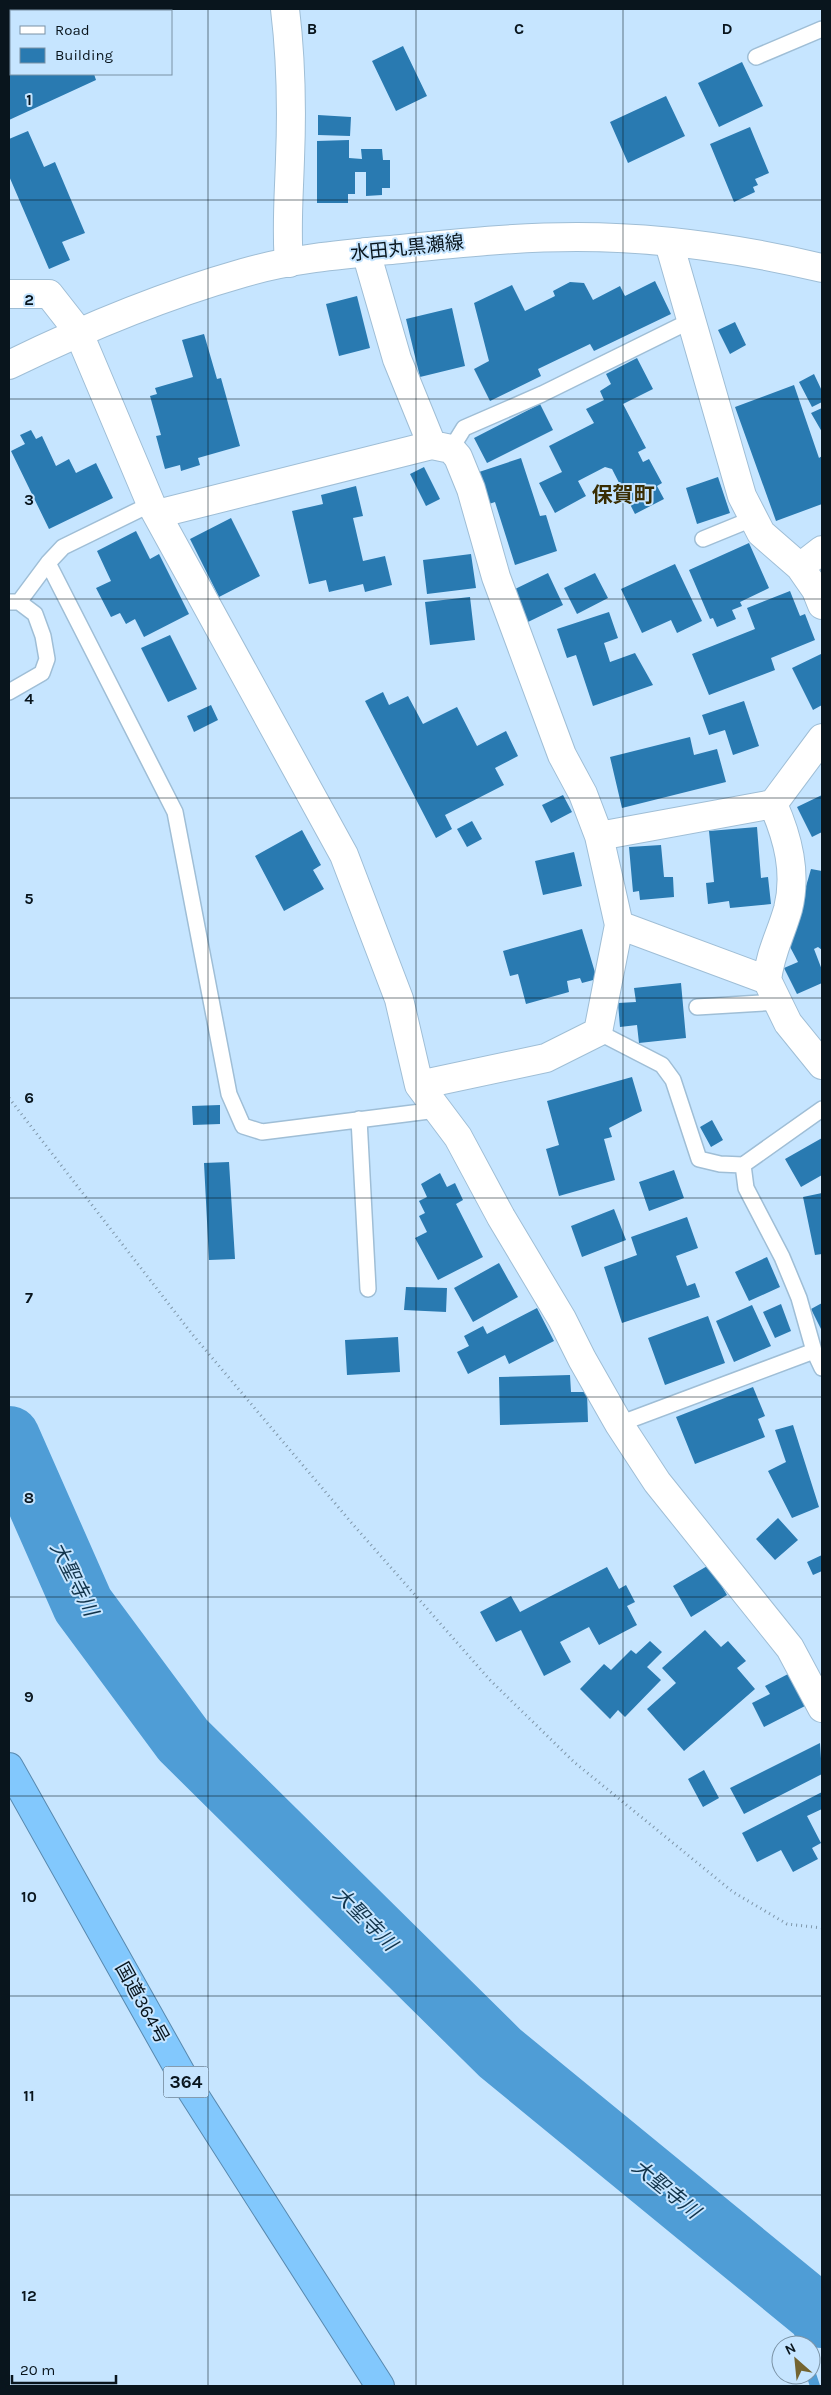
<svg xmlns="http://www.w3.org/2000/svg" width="831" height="2395" font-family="Karla,'Noto Sans JP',sans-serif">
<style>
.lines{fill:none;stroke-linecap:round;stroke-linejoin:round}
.stream{stroke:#4f9dd6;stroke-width:10}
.river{stroke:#4f9dd6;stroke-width:62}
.building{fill:#297ab1}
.lane-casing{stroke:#9fbed6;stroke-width:18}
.street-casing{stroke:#9fbed6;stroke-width:30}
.secondary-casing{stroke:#9fbed6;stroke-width:30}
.highway-casing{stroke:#5889af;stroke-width:30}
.path{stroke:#7f97aa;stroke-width:3;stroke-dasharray:1 4;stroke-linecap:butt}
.lane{stroke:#fff;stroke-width:15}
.street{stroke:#fff;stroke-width:28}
.secondary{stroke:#fff;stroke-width:28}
.highway{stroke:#82c8fd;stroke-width:28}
.grid{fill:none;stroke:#09151d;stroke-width:1;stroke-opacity:0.55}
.labels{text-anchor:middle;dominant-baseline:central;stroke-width:4;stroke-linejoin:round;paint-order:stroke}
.shield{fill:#c6e5ff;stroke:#425361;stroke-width:1}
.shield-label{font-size:18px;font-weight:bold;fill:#09151d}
.street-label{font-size:19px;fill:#09151d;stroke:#c6e5ff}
.water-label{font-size:20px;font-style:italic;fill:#11334a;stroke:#c6e5ff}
.quarter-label{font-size:21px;font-weight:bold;fill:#392d02;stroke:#c6e5ff}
.grid-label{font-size:16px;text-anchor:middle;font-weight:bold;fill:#09151d;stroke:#c6e5ff;stroke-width:4;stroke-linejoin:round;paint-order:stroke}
</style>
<rect width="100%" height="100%" fill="#c6e5ff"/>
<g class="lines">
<path class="stream" d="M 788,2288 L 802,2345
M 811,2374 L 815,2386"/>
<path class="river" d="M 9,1437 L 83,1605 L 183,1740 L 500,2053 L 822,2317"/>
</g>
<path class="building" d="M 11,9 L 48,9 L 49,11 L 11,11 L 11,74 L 94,74 L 96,80 L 9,120 L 9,10 Z
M 403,46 L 427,96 L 396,111 L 372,61 Z
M 742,62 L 763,106 L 719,127 L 698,83 Z
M 666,96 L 685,136 L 628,163 L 610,122 Z
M 318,115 L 351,117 L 350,136 L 318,135 Z
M 750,127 L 769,173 L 755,179 L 758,185 L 753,187 L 755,192 L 734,202 L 710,144 Z
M 28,131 L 44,167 L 55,162 L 85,233 L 62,242 L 70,260 L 49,269 L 9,176 L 9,139 Z
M 349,140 L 349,158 L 362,159 L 361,149 L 382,149 L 383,160 L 390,160 L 390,188 L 382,188 L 382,195 L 366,196 L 366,172 L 355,172 L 355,194 L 348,194 L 348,203 L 317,203 L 317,141 Z
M 655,281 L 671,314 L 594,351 L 590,344 L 538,369 L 541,376 L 490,401 L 474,369 L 489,361 L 474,303 L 512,285 L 525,311 L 555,296 L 553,291 L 570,282 L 584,283 L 593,300 L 620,286 L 625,296 Z
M 357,296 L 370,348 L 339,356 L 326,304 Z
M 452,308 L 465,366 L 420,377 L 406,319 Z
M 735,322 L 746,345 L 730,354 L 718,330 Z
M 204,334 L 217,379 L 221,378 L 240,446 L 198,458 L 200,465 L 181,471 L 180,465 L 165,469 L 156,436 L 161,435 L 150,396 L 157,394 L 155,388 L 193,377 L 182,340 Z
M 637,358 L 653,389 L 623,404 L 646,448 L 638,452 L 643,462 L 649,459 L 662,483 L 657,486 L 664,499 L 635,514 L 612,469 L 605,467 L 578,481 L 586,496 L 555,513 L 539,483 L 562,472 L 549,446 L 594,423 L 586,409 L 604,400 L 600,391 L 611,384 L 606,374 Z
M 814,374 L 822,391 L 822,402 L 812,407 L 799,382 Z
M 794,385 L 819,458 L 822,456 L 822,504 L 776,521 L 735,407 Z
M 540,404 L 553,430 L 487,463 L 474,438 Z
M 822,408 L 822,432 L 811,413 Z
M 31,430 L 36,439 L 42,436 L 56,466 L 69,459 L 76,473 L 96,463 L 113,498 L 49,529 L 11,451 L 25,444 L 20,435 Z
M 521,458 L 540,516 L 546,515 L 557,551 L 515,565 L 495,502 L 486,505 L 476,473 Z
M 424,467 L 440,499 L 426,506 L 410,474 Z
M 718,477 L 730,513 L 697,524 L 686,488 Z
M 356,486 L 363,516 L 353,518 L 363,561 L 385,556 L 392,585 L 365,592 L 363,584 L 329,592 L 326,580 L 309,584 L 292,511 L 323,504 L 321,495 Z
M 231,518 L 260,576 L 219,597 L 190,539 Z
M 136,531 L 150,559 L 159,554 L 189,614 L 144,637 L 135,619 L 126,624 L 120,613 L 111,617 L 96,588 L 111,581 L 97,551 Z
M 749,543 L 769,588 L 740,602 L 742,606 L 732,610 L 736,619 L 717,627 L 713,618 L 710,619 L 689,570 Z
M 471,554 L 476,588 L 427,594 L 423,560 Z
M 675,564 L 702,621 L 677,633 L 671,620 L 642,633 L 621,589 Z
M 548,573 L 563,605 L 528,622 L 513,590 Z
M 595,573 L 608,598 L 577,614 L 564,588 Z
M 790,591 L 800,616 L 805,614 L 815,640 L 771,658 L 775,670 L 709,695 L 692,654 L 755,629 L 747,608 Z
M 470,597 L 475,640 L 430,645 L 425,602 Z
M 609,612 L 618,638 L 604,643 L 610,662 L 635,653 L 653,685 L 593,706 L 576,655 L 567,658 L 557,629 Z
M 170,635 L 197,689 L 168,702 L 141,648 Z
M 821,654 L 822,705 L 813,710 L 792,668 Z
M 383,692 L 389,705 L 408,696 L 423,724 L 457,707 L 477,746 L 506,731 L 518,756 L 495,768 L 504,785 L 445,815 L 452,829 L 436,838 L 365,701 Z
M 744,701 L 759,746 L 733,755 L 725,730 L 709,735 L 702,715 Z
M 211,705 L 218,720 L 194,732 L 187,716 Z
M 690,737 L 694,755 L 717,749 L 726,782 L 622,808 L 610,757 Z
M 563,795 L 572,812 L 551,823 L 542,805 Z
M 822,795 L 822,832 L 812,837 L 797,807 Z
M 472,821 L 482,839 L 467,847 L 457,829 Z
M 757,827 L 761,878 L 768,877 L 771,904 L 730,908 L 729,901 L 708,904 L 706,883 L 714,882 L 709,831 Z
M 302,830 L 321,865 L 313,870 L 324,889 L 284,911 L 255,856 Z
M 661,845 L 664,877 L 673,877 L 674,897 L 640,900 L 639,891 L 633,892 L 629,847 Z
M 574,852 L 582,886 L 543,895 L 535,861 Z
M 811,869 L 822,871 L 822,950 L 818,947 L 814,949 L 822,970 L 822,983 L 797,994 L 784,968 L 798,962 L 789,945 Z
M 582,929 L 597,979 L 582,983 L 580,978 L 567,981 L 569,992 L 526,1004 L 518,974 L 510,976 L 503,951 Z
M 681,983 L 686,1038 L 639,1043 L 637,1025 L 620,1027 L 618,1003 L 636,1002 L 634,988 Z
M 632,1077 L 642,1111 L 609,1128 L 612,1137 L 604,1139 L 615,1180 L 559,1196 L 546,1149 L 559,1145 L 547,1101 Z
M 220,1105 L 220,1124 L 193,1125 L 192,1106 Z
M 712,1120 L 723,1140 L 711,1147 L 700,1127 Z
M 822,1138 L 822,1175 L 801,1187 L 785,1159 Z
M 229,1162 L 235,1259 L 209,1260 L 204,1163 Z
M 674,1170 L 684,1198 L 649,1211 L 639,1182 Z
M 440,1173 L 447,1187 L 455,1183 L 463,1200 L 456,1204 L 483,1257 L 438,1280 L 415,1238 L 427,1232 L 419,1216 L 425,1213 L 419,1201 L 427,1197 L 421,1184 Z
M 822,1193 L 822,1254 L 815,1255 L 803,1197 Z
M 614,1209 L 626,1240 L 582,1257 L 571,1226 Z
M 687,1217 L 698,1248 L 676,1256 L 687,1286 L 695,1283 L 700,1297 L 622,1323 L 604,1267 L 637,1255 L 631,1237 Z
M 767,1257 L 780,1287 L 749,1301 L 735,1272 Z
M 499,1263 L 518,1297 L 473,1322 L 454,1288 Z
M 406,1287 L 447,1288 L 446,1312 L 404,1310 Z
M 822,1303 L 822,1331 L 811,1309 Z
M 781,1304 L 791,1331 L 775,1338 L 763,1312 Z
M 752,1305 L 771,1346 L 734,1362 L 716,1321 Z
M 537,1308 L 554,1341 L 509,1364 L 505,1355 L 468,1374 L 457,1352 L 469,1346 L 464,1336 L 483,1326 L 487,1334 Z
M 708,1316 L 725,1363 L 665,1385 L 648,1338 Z
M 398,1337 L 400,1372 L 347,1375 L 345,1340 Z
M 570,1375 L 571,1392 L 587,1392 L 588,1422 L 500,1425 L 499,1377 Z
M 753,1387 L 765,1416 L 758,1419 L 765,1437 L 695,1464 L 676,1417 Z
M 793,1425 L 819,1507 L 792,1518 L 768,1471 L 786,1462 L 775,1430 Z
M 778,1518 L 798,1540 L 775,1560 L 756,1539 Z
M 822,1555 L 822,1571 L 813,1575 L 807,1562 Z
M 709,1565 L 727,1595 L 691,1617 L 673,1586 Z
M 607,1567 L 619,1589 L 626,1585 L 635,1602 L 627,1606 L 637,1625 L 599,1645 L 589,1627 L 560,1642 L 571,1662 L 544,1676 L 521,1630 L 496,1642 L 480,1612 L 511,1596 L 520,1612 Z
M 705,1630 L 721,1647 L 728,1641 L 746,1661 L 737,1668 L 755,1689 L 684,1751 L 647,1709 L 676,1683 L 662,1668 Z
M 650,1641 L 662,1652 L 647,1667 L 661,1680 L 625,1717 L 618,1710 L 610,1719 L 580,1689 L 604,1664 L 611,1670 L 631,1650 L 636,1654 Z
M 790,1673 L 807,1705 L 764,1727 L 752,1703 L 770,1694 L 765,1686 Z
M 820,1743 L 822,1774 L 744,1814 L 730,1788 Z
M 704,1770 L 719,1798 L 703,1807 L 688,1779 Z
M 822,1792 L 822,1809 L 807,1816 L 821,1843 L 812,1848 L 818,1859 L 793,1872 L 781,1850 L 757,1862 L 742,1833 Z"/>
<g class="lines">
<defs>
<path id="lane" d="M 756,57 L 822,29
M 451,449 L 464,428 L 542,394 L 690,321
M 703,539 L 752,519
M 48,563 L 175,812 L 229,1094 L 243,1126 L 262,1132 L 437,1110
M 19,602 L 48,563 L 63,547 L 151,504
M 9,692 L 42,673 L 47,659 L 43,636 L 35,614 L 19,602 L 10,602
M 697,1007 L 778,1002
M 598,1032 L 662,1065 L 673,1080 L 699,1159 L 720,1164 L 743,1165 L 822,1109
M 359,1119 L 368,1289
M 743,1165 L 746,1188 L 782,1257 L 799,1298 L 814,1351
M 619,1424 L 814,1351 L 822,1368"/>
<path id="street" d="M 285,9 C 291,58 292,109 290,159 C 289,194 286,228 289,263
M 669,243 L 742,496 L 761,533 L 800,567 L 816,590 L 822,605
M 366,252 L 397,359 L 432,445 L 451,449 L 458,457 L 471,489 L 496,577 L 562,755 L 583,794 L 599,836 L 619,925 L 598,1032 L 546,1058 L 419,1085
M 9,294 L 49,294 L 78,331 L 151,504 L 344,855 L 399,999 L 419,1085 L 458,1137 L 501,1217 L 562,1319 L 582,1359 L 619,1424 L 657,1482 L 790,1648 L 822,1708
M 157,514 L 432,445
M 800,567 L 822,550
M 599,836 L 773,804 L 822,738
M 619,925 L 767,980 L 788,1023 L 822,1065
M 767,980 C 770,953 781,934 788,909 C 797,873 788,838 773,804"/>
<path id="secondary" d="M 9,365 C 85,328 162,296 243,273 C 294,258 348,254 401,249 C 459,243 518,237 577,237 C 659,237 742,249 822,268"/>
<path id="highway" d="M 9,1767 L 186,2082 L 380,2386"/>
</defs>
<use href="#lane" class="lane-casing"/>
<use href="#street" class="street-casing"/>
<use href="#secondary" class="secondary-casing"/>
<use href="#highway" class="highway-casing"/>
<path class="path" d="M 9,1098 L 192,1334 L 350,1521 L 489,1679 L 574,1762 L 733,1892 L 787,1924 L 822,1928"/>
<use href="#lane" class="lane"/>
<use href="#street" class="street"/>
<use href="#secondary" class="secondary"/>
<use href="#highway" class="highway"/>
</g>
<path class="grid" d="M 208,9 L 208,2386M 416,9 L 416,2386M 623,9 L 623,2386M 9,200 L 822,200M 9,399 L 822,399M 9,599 L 822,599M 9,798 L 822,798M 9,998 L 822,998M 9,1198 L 822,1198M 9,1397 L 822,1397M 9,1597 L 822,1597M 9,1796 L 822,1796M 9,1996 L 822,1996M 9,2195 L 822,2195"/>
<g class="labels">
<rect class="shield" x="163.5" y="2066.5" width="45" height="31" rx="4"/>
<g class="shield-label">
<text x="186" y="2082">364</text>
</g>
<g class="street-label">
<text transform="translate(407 248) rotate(-6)">水田丸黒瀬線</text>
<text transform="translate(142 2003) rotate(61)">国道364号</text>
</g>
<g class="water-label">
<text transform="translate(74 1579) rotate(63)">大聖寺川</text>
<text transform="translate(365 1919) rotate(45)">大聖寺川</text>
<text transform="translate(666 2189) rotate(39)">大聖寺川</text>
</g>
<g class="quarter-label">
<text x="623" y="495">保賀町</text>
</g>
</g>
<g class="grid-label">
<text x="312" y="34">B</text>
<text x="519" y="34">C</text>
<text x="727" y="34">D</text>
<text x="29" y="105">1</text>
<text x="29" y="305">2</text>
<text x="29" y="505">3</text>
<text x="29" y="704">4</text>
<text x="29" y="904">5</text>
<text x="29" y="1103">6</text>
<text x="29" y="1303">7</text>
<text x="29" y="1503">8</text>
<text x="29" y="1702">9</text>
<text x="29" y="1902">10</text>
<text x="29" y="2101">11</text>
<text x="29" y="2301">12</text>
</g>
<rect width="831" height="2395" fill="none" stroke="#09151d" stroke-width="20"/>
<rect x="10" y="10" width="162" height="65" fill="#c6e5ff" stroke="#7a92a5"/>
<rect x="20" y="26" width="25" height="8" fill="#ffffff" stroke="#7a92a5"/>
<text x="55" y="35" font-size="15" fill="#09151d">Road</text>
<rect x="20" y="48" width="25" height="15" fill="#297ab1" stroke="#7a92a5"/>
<text x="55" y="60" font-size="15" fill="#09151d">Building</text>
<g transform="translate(796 2360) rotate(333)"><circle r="24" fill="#c6e5ff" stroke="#7a92a5"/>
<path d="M0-4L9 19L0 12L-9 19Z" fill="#736431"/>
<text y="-8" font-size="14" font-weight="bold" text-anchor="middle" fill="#09151d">N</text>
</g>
<path d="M12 2375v8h104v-8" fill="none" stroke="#09151d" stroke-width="2.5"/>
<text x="20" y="2375" font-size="15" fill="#09151d" stroke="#c6e5ff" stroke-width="4" paint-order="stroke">20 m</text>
</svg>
